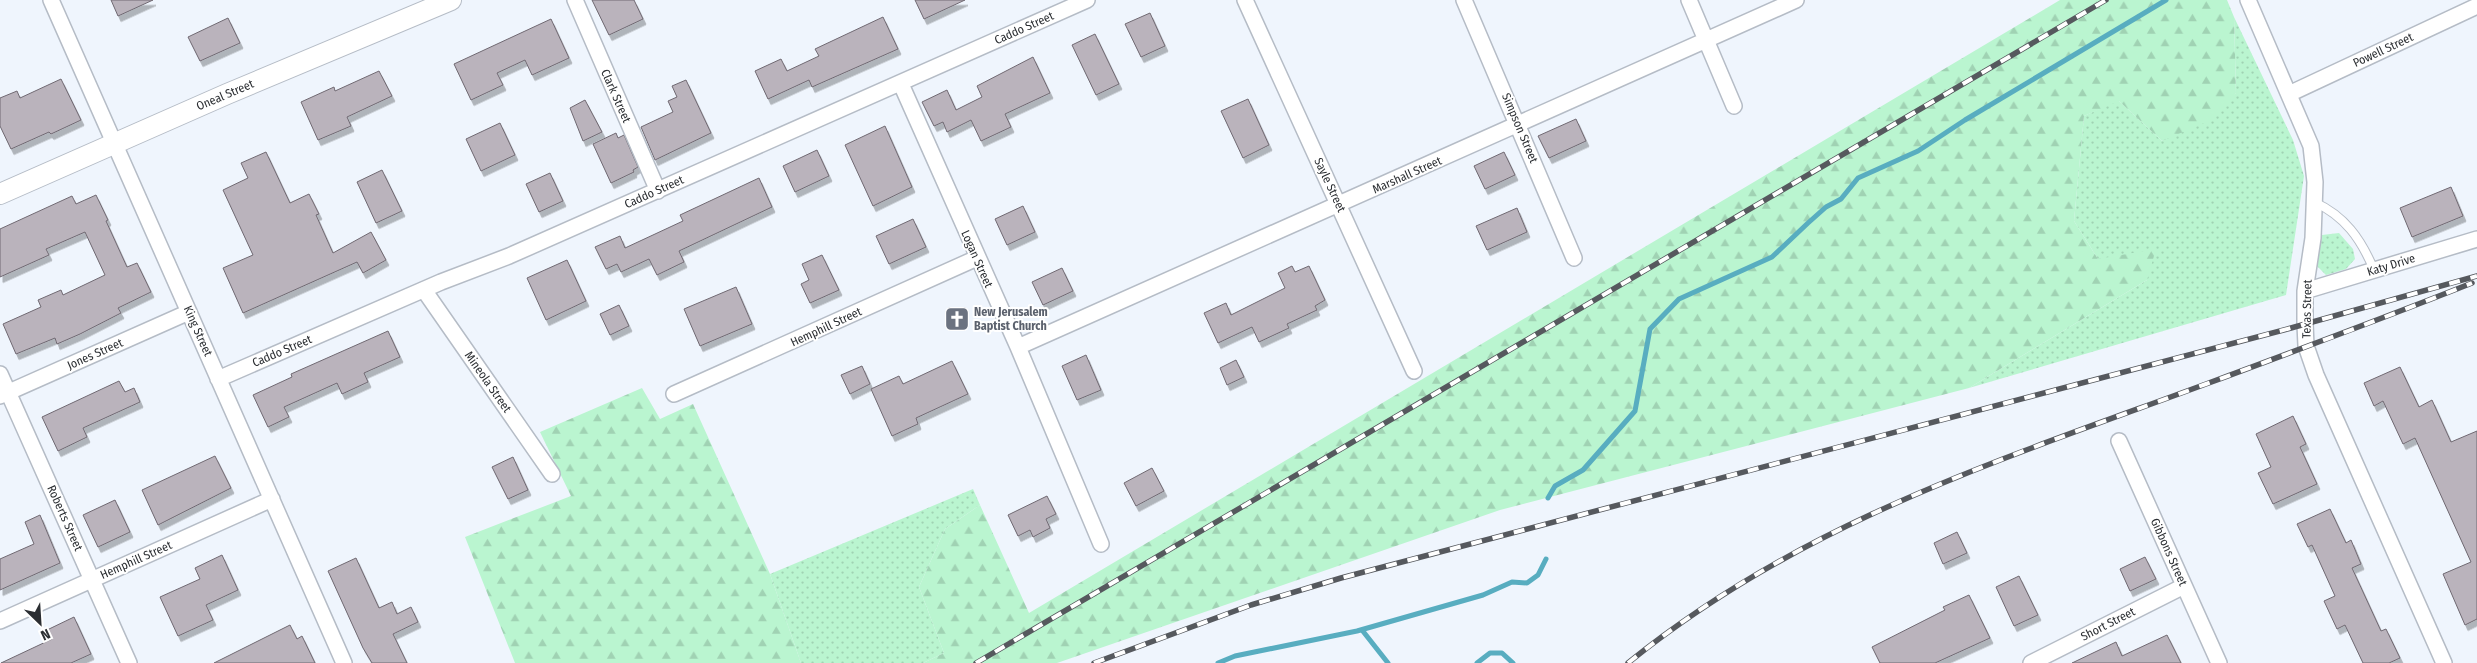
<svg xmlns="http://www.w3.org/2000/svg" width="2477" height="663" font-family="'Fira Sans Condensed',sans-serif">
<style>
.grass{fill:url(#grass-dots)}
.forest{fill:url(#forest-firs)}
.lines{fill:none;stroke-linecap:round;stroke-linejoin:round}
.stream{stroke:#58adc0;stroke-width:5}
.building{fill:#bab3bc;stroke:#706972;filter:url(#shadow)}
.service-casing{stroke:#b5bcc6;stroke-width:10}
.minor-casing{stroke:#b5bcc6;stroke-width:18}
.tertiary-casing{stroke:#b5bcc6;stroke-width:22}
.service{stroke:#fff;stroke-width:8}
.minor{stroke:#fff;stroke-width:15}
.tertiary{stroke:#fff;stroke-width:20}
.rail-casing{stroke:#56595e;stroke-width:5.5}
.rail{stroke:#fff;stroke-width:4;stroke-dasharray:11;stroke-linecap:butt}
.labels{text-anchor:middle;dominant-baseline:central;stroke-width:4;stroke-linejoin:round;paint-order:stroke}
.street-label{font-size:12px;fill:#2b2e32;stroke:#fff}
.worship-label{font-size:12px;font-weight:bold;fill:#5b616d;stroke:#fff;text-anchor:start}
</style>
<defs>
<pattern id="grass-dots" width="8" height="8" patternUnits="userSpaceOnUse" patternTransform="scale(1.25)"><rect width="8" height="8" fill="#baf5d0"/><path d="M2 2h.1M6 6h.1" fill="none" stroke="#a0d2b3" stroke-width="1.8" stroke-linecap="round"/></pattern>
<pattern id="forest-firs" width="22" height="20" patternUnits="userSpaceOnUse" patternTransform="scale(1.25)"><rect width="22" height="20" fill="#baf5d0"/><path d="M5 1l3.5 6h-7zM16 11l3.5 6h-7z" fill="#a0d2b3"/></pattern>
<filter id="shadow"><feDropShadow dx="3" dy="5.5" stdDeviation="0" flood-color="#0004"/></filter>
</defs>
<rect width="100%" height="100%" fill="#eff5fd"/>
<path class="grass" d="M 2234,17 L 2293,140 L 2304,176 L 2286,295 L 1969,388 L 2147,280 L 2098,259 L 2074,221 L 2084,116 L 2118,100 L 2162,141 L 2236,93 Z
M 2339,233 L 2353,249 L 2355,259 L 2346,269 L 2326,275 L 2317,266 L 2322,235 Z
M 973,489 L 980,505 L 945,529 L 919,587 L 944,653 L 923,663 L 801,663 L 770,574 Z"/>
<path class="forest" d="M 2060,0 L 2227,0 L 2234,17 L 2236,93 L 2211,120 L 2162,141 L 2119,101 L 2084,116 L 2074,221 L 2098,259 L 2156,249 L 2147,280 L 1969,388 L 1500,510 L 1057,663 L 923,663 L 944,653 L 919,587 L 945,529 L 980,505 L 1029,613 Z
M 642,388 L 660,419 L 693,404 L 770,574 L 801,663 L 515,663 L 465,537 L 571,496 L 540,432 Z"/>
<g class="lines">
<path class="stream" d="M 1548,498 L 1555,486 L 1583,470 L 1635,411 L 1650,329 L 1679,299 L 1772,257 L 1808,223 L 1826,207 L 1841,199 L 1858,178 L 1918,151 L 1965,120 L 2166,0
M 1362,630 L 1388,663
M 1218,663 L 1235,656 L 1357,631 L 1483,595 L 1512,582 L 1527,583 L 1538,575 L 1546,559
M 1477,663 L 1490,653 L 1502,653 L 1513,663"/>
</g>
<path class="building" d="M 111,0 L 153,0 L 118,16 Z
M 592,0 L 634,0 L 643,19 L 609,35 Z
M 915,0 L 965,0 L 924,19 Z
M 1150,13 L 1165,46 L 1141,57 L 1125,24 Z
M 883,17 L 898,49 L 812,87 L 809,80 L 768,99 L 755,71 L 781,59 L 787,71 L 819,56 L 815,49 Z
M 228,18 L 240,43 L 200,61 L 188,37 Z
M 551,19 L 569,58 L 532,75 L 525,60 L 497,73 L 503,85 L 471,100 L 454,64 Z
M 1095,34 L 1119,84 L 1096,95 L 1072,45 Z
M 1033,57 L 1050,93 L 1005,114 L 1011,127 L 981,141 L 971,120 L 947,132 L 943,122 L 934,126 L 922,102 L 947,90 L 956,110 L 982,97 L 977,86 Z
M 379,71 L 392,96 L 347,117 L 351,126 L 318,140 L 301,102 L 334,87 L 335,91 Z
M 61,79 L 81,120 L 51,134 L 49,132 L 11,149 L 0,126 L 0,98 L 17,91 L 20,98 Z
M 686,80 L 711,133 L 655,160 L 641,127 L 673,112 L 668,101 L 677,97 L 672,86 Z
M 1248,99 L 1269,145 L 1243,158 L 1221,111 Z
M 585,100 L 602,132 L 583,141 L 570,108 Z
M 1576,119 L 1586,141 L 1549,158 L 1538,136 Z
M 500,123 L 515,155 L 481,171 L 466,139 Z
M 885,126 L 912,187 L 873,206 L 845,145 Z
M 616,133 L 618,138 L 624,135 L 638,167 L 633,170 L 634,172 L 611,183 L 593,144 Z
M 817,150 L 829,176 L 795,192 L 783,166 Z
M 266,152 L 290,203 L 309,194 L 319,214 L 316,215 L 333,253 L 371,232 L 386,260 L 363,273 L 357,262 L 243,313 L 223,268 L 253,255 L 223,190 L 248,178 L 241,163 Z
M 1504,152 L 1515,175 L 1485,189 L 1474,166 Z
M 382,170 L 402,211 L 376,223 L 357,182 Z
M 550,173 L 563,201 L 539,212 L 526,184 Z
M 759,178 L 772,207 L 679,251 L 684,262 L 657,275 L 649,259 L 621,272 L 617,264 L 606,269 L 595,247 L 620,236 L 625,248 L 683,221 L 680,215 Z
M 2451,187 L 2463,216 L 2412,237 L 2400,208 Z
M 96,195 L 108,220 L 106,221 L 127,267 L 137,263 L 151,292 L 118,308 L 121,313 L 80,334 L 57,344 L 55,338 L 16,354 L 3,324 L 41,307 L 38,300 L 61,290 L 63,295 L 105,275 L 85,232 L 46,249 L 49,255 L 0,277 L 0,229 L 72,196 L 76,204 Z
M 1023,206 L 1035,232 L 1007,245 L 995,219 Z
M 1517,208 L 1527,232 L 1487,250 L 1476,226 Z
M 913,219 L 926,247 L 889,264 L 876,236 Z
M 822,255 L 839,290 L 810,303 L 801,284 L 809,280 L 802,264 Z
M 567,260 L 586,301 L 546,320 L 527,278 Z
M 1292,266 L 1295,272 L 1309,266 L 1325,300 L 1315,306 L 1317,310 L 1287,324 L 1289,328 L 1259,342 L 1252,327 L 1218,343 L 1204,313 L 1226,303 L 1231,315 L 1285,288 L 1278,273 Z
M 1062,268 L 1073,291 L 1043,305 L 1032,282 Z
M 736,287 L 752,324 L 700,346 L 684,309 Z
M 619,305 L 629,326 L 610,335 L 600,314 Z
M 388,331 L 400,357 L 364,373 L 368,382 L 342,394 L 337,383 L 284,407 L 289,417 L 268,427 L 253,395 L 292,377 L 291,374 Z
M 1086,355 L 1101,390 L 1077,400 L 1062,366 Z
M 1236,360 L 1244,377 L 1227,385 L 1220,368 Z
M 952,361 L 968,394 L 916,418 L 918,424 L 892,436 L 871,389 L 899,376 L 903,384 Z
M 862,366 L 870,384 L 850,394 L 841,375 Z
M 2400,367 L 2419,407 L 2432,400 L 2451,442 L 2477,431 L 2477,619 L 2465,625 L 2443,574 L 2471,562 L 2415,438 L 2403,444 L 2383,401 L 2374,406 L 2364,383 Z
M 119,381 L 125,392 L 134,388 L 140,402 L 83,428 L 87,437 L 58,451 L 42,417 Z
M 2293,416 L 2306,444 L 2300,447 L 2317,484 L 2273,504 L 2258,473 L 2271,467 L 2256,434 Z
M 215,456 L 231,488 L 158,525 L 142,490 Z
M 513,457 L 528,490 L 508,499 L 492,467 Z
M 1152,468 L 1164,491 L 1136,506 L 1124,483 Z
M 1047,496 L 1056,514 L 1046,519 L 1050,528 L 1033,537 L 1030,530 L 1018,536 L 1008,515 Z
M 115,500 L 130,532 L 98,547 L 83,515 Z
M 2330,509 L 2346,543 L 2351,540 L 2361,564 L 2352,568 L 2381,631 L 2386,629 L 2400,658 L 2389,663 L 2363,663 L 2345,625 L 2337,629 L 2324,601 L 2335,596 L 2312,545 L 2308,547 L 2297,524 Z
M 40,515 L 60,563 L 0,590 L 0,559 L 34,544 L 25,522 Z
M 1957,532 L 1967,553 L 1943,564 L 1934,543 Z
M 222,555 L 238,590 L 206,605 L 213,620 L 178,636 L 160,597 L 200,579 L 195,568 Z
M 2145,557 L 2156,579 L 2130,591 L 2120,569 Z
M 356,558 L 379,608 L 392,602 L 397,614 L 411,607 L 418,622 L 393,634 L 407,663 L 372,663 L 363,648 L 328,571 Z
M 2019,576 L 2038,615 L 2014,626 L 1996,587 Z
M 1969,595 L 1990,638 L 1935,663 L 1880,663 L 1872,647 L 1945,610 L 1943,607 Z
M 74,617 L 91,654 L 71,663 L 1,663 L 52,639 L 47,630 Z
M 290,625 L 297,639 L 302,636 L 315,663 L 214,663 Z
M 2167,635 L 2181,663 L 2072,663 L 2116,642 L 2122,656 Z"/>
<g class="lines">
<defs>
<path id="service" d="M 2314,202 C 2345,216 2361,239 2374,270"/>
<path id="minor" d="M 51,0 L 344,663
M 575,0 L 658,191
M 1245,0 L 1414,371
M 1464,0 L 1574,258
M 1689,0 L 1734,106
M 2248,0 L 2311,146 L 2315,182 L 2313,238 L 2305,291 L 2305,324 L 2306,346 L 2316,375 L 2444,663
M 901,84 L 1018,347 L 1101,544
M 2289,94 L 2477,6
M 424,290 L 552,474
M 2305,291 L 2477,239
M 1018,347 L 1796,0
M 0,374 L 129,663
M 218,379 L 441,282 L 509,256 L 1087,0
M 674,394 L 977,258
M 0,396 L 189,312
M 2119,441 L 2219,663
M 0,621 L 272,499
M 2031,663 L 2184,586"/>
<path id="tertiary" d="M 0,194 L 227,94 L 451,0"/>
</defs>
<use href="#service" class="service-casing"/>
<use href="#minor" class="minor-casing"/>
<use href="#tertiary" class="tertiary-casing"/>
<use href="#service" class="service"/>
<use href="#minor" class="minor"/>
<use href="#tertiary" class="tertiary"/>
<defs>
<path id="rail" d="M 976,663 L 2106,0
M 1094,663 L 1251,605 L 1341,578 L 2291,328 L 2477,276
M 1628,663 C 1802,522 2000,460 2206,384 C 2295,351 2384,318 2472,283"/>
</defs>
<use href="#rail" class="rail-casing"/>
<use href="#rail" class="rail"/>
</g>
<defs>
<symbol id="church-square" viewBox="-11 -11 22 22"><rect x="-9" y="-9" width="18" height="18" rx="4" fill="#6b7280" stroke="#fff"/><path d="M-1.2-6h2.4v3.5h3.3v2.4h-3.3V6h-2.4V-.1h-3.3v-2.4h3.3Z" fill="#fff"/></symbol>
</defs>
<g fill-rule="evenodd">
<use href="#church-square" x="943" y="305" width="28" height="28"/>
</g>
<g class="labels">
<g class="street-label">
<text transform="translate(1024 28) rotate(-24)">Caddo Street</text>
<text transform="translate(2383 50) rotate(-25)">Powell Street</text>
<text transform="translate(225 95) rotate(-23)">Oneal Street</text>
<text transform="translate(616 96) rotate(66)">Clark Street</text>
<text transform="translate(1520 128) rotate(67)">Simpson Street</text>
<text transform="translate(1407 175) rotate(-24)">Marshall Street</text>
<text transform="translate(1330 185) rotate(65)">Sayle Street</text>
<text transform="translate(654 192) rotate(-24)">Caddo Street</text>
<text transform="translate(977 259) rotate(66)">Logan Street</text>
<text transform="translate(2391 265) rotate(-17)">Katy Drive</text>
<text transform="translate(2307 309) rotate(-89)">Texas Street</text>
<text transform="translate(826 327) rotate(-25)">Hemphill Street</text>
<text transform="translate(198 331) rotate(66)">King Street</text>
<text transform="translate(282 351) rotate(-23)">Caddo Street</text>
<text transform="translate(95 354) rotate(-24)">Jones Street</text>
<text transform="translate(488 382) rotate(55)">Mineola Street</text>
<text transform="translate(65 518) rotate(66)">Roberts Street</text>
<text transform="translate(2169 552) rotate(66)">Gibbons Street</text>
<text transform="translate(136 560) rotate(-24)">Hemphill Street</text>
<text transform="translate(2108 624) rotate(-27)">Short Street</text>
</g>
<g class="worship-label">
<text x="974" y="312">New Jerusalem<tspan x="974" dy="14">Baptist Church</tspan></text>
</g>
</g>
<g transform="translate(40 623) rotate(155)" stroke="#ffffff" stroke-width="4" paint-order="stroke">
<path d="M0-4L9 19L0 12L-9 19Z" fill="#2b2e32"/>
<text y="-8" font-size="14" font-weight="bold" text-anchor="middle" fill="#2b2e32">N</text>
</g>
</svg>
